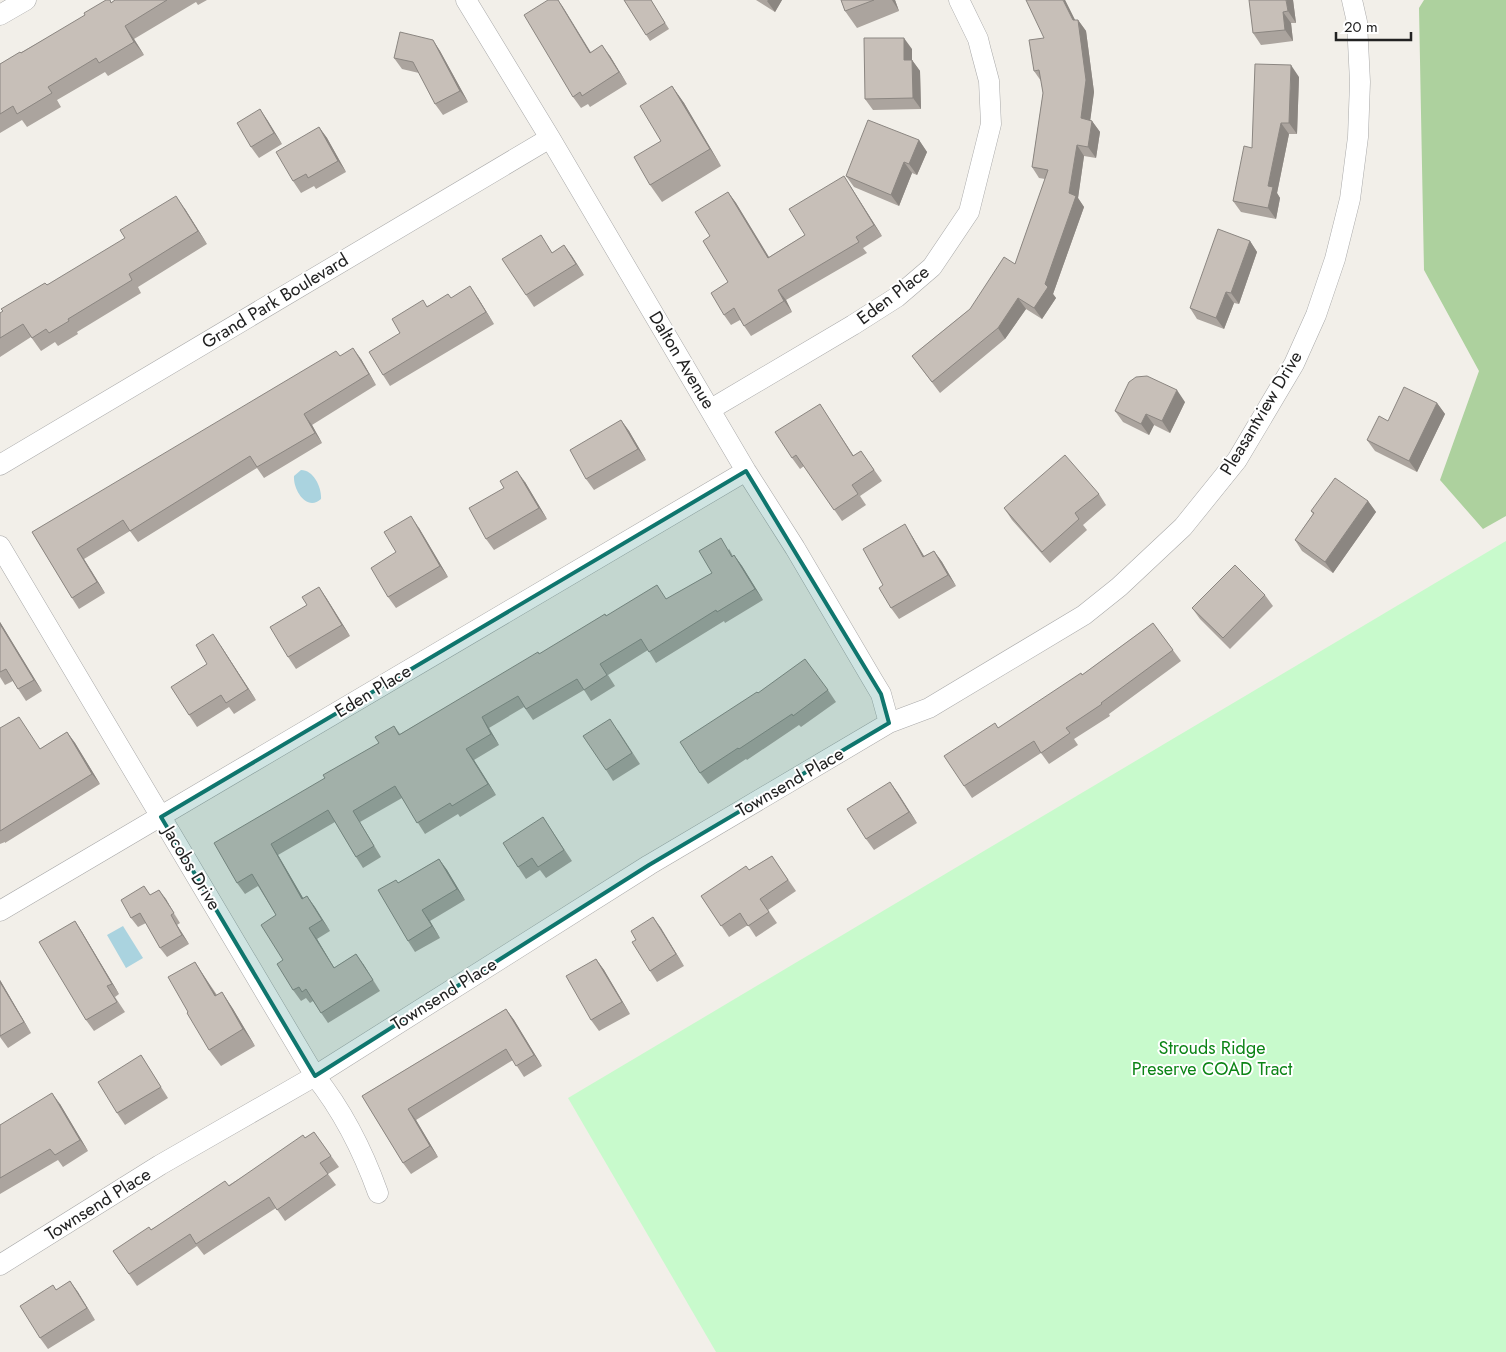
<svg xmlns="http://www.w3.org/2000/svg" width="1506" height="1352" font-family="Jost,sans-serif">
<style>
.forest{fill:#add19e}
.park{fill:#c8facc}
.water{fill:#aad3df}
.lines{fill:none;stroke-linecap:round;stroke-linejoin:round}
.street-casing{stroke:#a9a9a9;stroke-width:21}
.street{stroke:#fff;stroke-width:20}
.wall{fill:#aba49e}
.shaded-wall{fill:#8b8681}
.building{fill:#c7bfb8;stroke:#8b8681}
.marked{fill:#0f766e;fill-opacity:0.2;stroke:#0f766e;stroke-width:4;stroke-linejoin:round}
.labels{text-anchor:middle;dominant-baseline:central;stroke-width:4;stroke-linejoin:round;paint-order:stroke}
.street-label{font-size:18px;fill:#222;stroke:#fff}
.park-label{font-size:18px;fill:#0c8416;stroke:#fff}
</style>
<rect width="100%" height="100%" fill="#f2efe9"/>
<path class="forest" d="M 1424,0 L 1506,0 L 1506,516 L 1483,529 L 1440,480 L 1479,371 L 1424,270 L 1419,8 Z"/>
<path class="park" d="M 1506,541 L 1506,1352 L 716,1352 L 568,1098 Z"/>
<path class="water" d="M 301,470 C 314,470 322,488 321,499 C 307,512 293,490 294,476 Z
M 123,926 L 143,958 L 126,968 L 107,935 Z"/>
<g class="lines">
<defs>
<path id="street" d="M 466,0 L 550,138 L 746,471 L 795,548 L 872,679 L 881,694 L 889,723
M 0,15 L 26,0
M 711,409 L 853,325 L 897,297 L 932,267 L 969,212 L 991,124 L 989,81 L 981,51 L 978,39 L 959,0
M 0,465 L 550,138
M 0,546 L 315,1076 C 342,1110 363,1151 378,1193
M 0,911 L 746,471
M 0,1265 L 160,1165 L 315,1076 L 649,865 L 889,723 L 929,708 L 1084,615 L 1119,587 L 1183,527 L 1237,460 L 1294,364 L 1316,315 L 1335,259 L 1350,199 L 1358,137 L 1360,82 L 1357,22 L 1352,0"/>
</defs>
<use href="#street" class="street-casing"/>
<use href="#street" class="street"/>
</g>
<path class="wall" d="M 115,0 L 207,0 L 198,5 L 196,2 L 134,39 L 144,55 L 108,76 L 105,72 L 57,100 L 61,107 L 27,127 L 22,120 L 0,133 L 0,64 Z
M 558,0 L 590,52 L 610,56 L 627,84 L 590,107 L 588,104 L 581,108 L 573,97 Z
M 624,0 L 651,0 L 669,29 L 650,41 Z
M 756,0 L 782,0 L 775,12 Z
M 841,0 L 895,0 L 899,11 L 857,28 L 845,11 Z
M 1065,0 L 1075,20 L 1078,20 L 1086,31 L 1094,92 L 1090,120 L 1092,121 L 1100,132 L 1096,158 L 1084,156 L 1078,198 L 1084,207 L 1053,294 L 1056,298 L 1042,319 L 1026,309 L 1005,339 L 940,393 L 912,356 L 970,309 L 1015,264 L 1045,179 L 1039,178 L 1032,167 L 1043,93 L 1041,81 L 1034,71 L 1044,38 Z
M 1293,0 L 1296,23 L 1291,23 L 1293,41 L 1261,45 L 1253,33 Z
M 433,40 L 440,51 L 468,102 L 443,115 L 435,104 L 419,73 L 402,69 L 394,58 Z
M 912,49 L 912,60 L 920,71 L 921,109 L 873,110 L 865,99 Z
M 1299,77 L 1297,134 L 1289,134 L 1277,193 L 1280,198 L 1276,219 L 1241,212 L 1233,201 L 1252,148 Z
M 672,86 L 684,103 L 721,166 L 662,202 L 650,185 L 661,141 Z
M 260,109 L 282,144 L 259,158 L 251,147 Z
M 319,127 L 327,138 L 346,172 L 316,189 L 314,186 L 301,193 L 293,181 Z
M 919,140 L 927,152 L 917,175 L 912,173 L 899,206 L 854,187 L 846,176 Z
M 851,187 L 882,236 L 863,248 L 867,253 L 786,300 L 792,312 L 751,336 L 740,320 L 731,325 L 724,315 L 728,282 L 710,236 L 728,192 L 736,203 L 769,257 L 805,235 Z
M 185,209 L 207,244 L 138,287 L 141,293 L 77,332 L 78,334 L 58,346 L 55,342 L 41,351 L 31,337 L 0,357 L 0,313 L 47,285 Z
M 1250,241 L 1257,252 L 1239,304 L 1234,303 L 1224,329 L 1197,319 L 1190,308 Z
M 564,245 L 584,275 L 534,307 L 526,295 L 548,246 L 552,253 Z
M 451,298 L 478,298 L 494,324 L 390,386 L 383,375 L 400,333 L 427,306 Z
M 340,356 L 361,359 L 376,385 L 312,425 L 322,443 L 264,478 L 257,468 L 138,542 L 130,531 L 84,559 L 105,593 L 79,609 L 72,598 L 32,532 Z
M 1185,402 L 1170,433 L 1154,425 L 1149,435 L 1123,422 L 1115,411 Z
M 1437,403 L 1445,414 L 1417,472 L 1375,451 L 1367,440 L 1388,421 Z
M 820,404 L 853,456 L 861,451 L 882,481 L 860,496 L 866,505 L 842,521 L 804,466 L 800,469 L 792,458 Z
M 621,420 L 629,431 L 646,460 L 594,490 L 586,479 Z
M 525,482 L 547,519 L 494,550 L 486,539 L 504,488 Z
M 1099,494 L 1106,505 L 1083,525 L 1087,530 L 1050,563 L 1012,520 L 1004,508 Z
M 1368,501 L 1376,512 L 1333,573 L 1302,551 L 1295,540 L 1313,514 L 1311,511 Z
M 419,528 L 448,577 L 396,608 L 388,597 L 396,552 Z
M 912,536 L 924,556 L 934,551 L 942,562 L 956,586 L 899,619 L 891,608 L 883,585 Z
M 729,549 L 733,556 L 734,555 L 742,566 L 763,600 L 725,623 L 724,621 L 656,663 L 648,650 L 608,675 L 615,686 L 591,701 L 584,690 L 533,720 L 524,707 L 489,728 L 499,745 L 474,760 L 496,795 L 460,817 L 458,814 L 425,834 L 402,798 L 360,822 L 381,857 L 363,868 L 356,857 L 335,822 L 278,855 L 303,898 L 307,896 L 330,931 L 317,939 L 334,968 L 356,954 L 380,991 L 328,1023 L 313,1001 L 310,1003 L 306,998 L 301,1001 L 293,990 L 283,960 L 276,915 L 258,886 L 245,894 L 237,883 L 325,778 L 379,743 L 394,726 L 400,734 L 606,616 L 667,599 L 712,573 Z
M 319,587 L 327,599 L 350,636 L 296,669 L 288,657 L 307,605 Z
M 1265,595 L 1273,606 L 1230,649 L 1200,619 L 1192,608 Z
M 0,622 L 42,691 L 26,701 L 13,681 L 5,685 L 0,677 Z
M 1153,623 L 1181,661 L 1109,714 L 1110,716 L 1074,739 L 1078,745 L 1049,764 L 1041,753 L 972,798 L 964,786 L 998,728 L 1082,675 Z
M 221,646 L 256,700 L 234,714 L 229,707 L 197,727 L 189,715 L 207,664 Z
M 828,690 L 836,702 L 801,727 L 799,725 L 747,760 L 746,759 L 708,784 L 700,773 L 758,693 Z
M 0,728 L 40,749 L 67,732 L 75,743 L 100,784 L 5,843 L 5,842 L 0,844 Z
M 618,730 L 640,764 L 613,781 L 606,770 Z
M 890,782 L 917,823 L 874,850 L 866,839 Z
M 543,817 L 572,861 L 546,878 L 540,870 L 526,879 L 518,867 Z
M 772,856 L 796,891 L 768,910 L 777,923 L 756,937 L 748,925 L 729,937 L 701,896 L 749,870 Z
M 439,859 L 447,870 L 465,900 L 430,921 L 440,938 L 415,952 L 408,941 L 398,883 Z
M 144,886 L 150,895 L 159,890 L 180,923 L 177,925 L 189,944 L 167,957 L 160,948 L 146,923 L 138,927 L 131,918 Z
M 653,917 L 684,966 L 657,982 L 650,971 L 636,940 Z
M 75,921 L 82,932 L 119,994 L 115,997 L 125,1012 L 94,1031 L 86,1020 Z
M 596,959 L 604,970 L 630,1014 L 599,1031 L 591,1020 Z
M 195,962 L 206,979 L 217,995 L 222,992 L 233,1009 L 255,1046 L 221,1066 L 209,1050 L 188,1012 Z
M 0,980 L 31,1033 L 8,1048 L 0,1037 Z
M 506,1009 L 514,1020 L 542,1066 L 524,1077 L 513,1060 L 416,1120 L 438,1157 L 411,1174 L 403,1163 L 362,1096 Z
M 141,1055 L 168,1098 L 125,1125 L 117,1113 Z
M 60,1104 L 88,1151 L 63,1167 L 58,1160 L 0,1194 L 0,1125 Z
M 314,1132 L 339,1167 L 328,1174 L 336,1185 L 285,1221 L 276,1208 L 204,1255 L 197,1246 L 137,1286 L 113,1251 L 229,1185 Z
M 70,1281 L 95,1320 L 48,1349 L 40,1338 L 56,1290 Z"/>
<path class="shaded-wall" d="M 558,0 L 563,7 L 598,64 L 590,53 Z
M 768,0 L 782,0 L 775,12 L 767,1 Z
M 892,0 L 895,0 L 899,11 Z
M 1063,0 L 1065,0 L 1080,30 L 1078,20 L 1086,31 L 1094,92 L 1089,130 L 1081,118 L 1073,20 Z
M 1286,0 L 1293,0 L 1296,23 L 1288,11 Z
M 1283,12 L 1291,23 L 1293,41 L 1285,30 Z
M 125,26 L 134,39 L 144,55 L 134,42 Z
M 904,38 L 912,49 L 912,71 L 904,60 Z
M 433,40 L 440,51 L 468,102 L 460,91 Z
M 602,45 L 610,56 L 627,84 L 619,72 Z
M 912,60 L 920,71 L 921,109 L 913,98 Z
M 1291,65 L 1299,77 L 1297,134 L 1289,123 Z
M 672,86 L 684,103 L 721,166 L 710,149 Z
M 260,109 L 268,121 L 282,144 L 274,133 Z
M 1092,121 L 1100,132 L 1096,158 L 1088,147 Z
M 1281,123 L 1289,134 L 1277,193 L 1280,198 L 1276,219 L 1268,208 L 1268,186 Z
M 319,127 L 327,138 L 346,172 L 338,161 Z
M 919,140 L 927,152 L 917,175 L 909,164 Z
M 1077,145 L 1084,156 L 1078,198 L 1084,207 L 1053,294 L 1056,298 L 1042,319 L 1034,308 L 1069,193 Z
M 904,162 L 912,173 L 899,206 L 891,195 Z
M 844,176 L 851,187 L 882,236 L 874,225 Z
M 728,192 L 736,203 L 776,269 L 768,258 Z
M 176,196 L 185,209 L 207,244 L 198,231 Z
M 1250,241 L 1257,252 L 1239,304 L 1231,293 Z
M 564,245 L 572,256 L 584,275 L 576,264 Z
M 470,286 L 478,298 L 494,324 L 486,312 Z
M 778,290 L 786,300 L 792,312 L 784,301 Z
M 1226,292 L 1234,303 L 1224,329 L 1216,318 Z
M 1018,298 L 1026,309 L 1005,339 L 998,328 Z
M 353,348 L 361,359 L 376,385 L 369,374 Z
M 1177,390 L 1185,402 L 1170,433 L 1162,421 Z
M 1437,403 L 1445,414 L 1417,472 L 1409,461 Z
M 820,404 L 827,415 L 861,467 L 853,456 Z
M 304,414 L 312,425 L 322,443 L 315,433 Z
M 1146,414 L 1154,425 L 1149,435 L 1141,424 Z
M 621,420 L 629,431 L 646,460 L 638,449 Z
M 517,471 L 525,482 L 547,519 L 539,508 Z
M 1368,501 L 1376,512 L 1333,573 L 1325,562 Z
M 411,516 L 419,528 L 448,577 L 440,566 Z
M 905,524 L 912,536 L 931,568 L 923,557 Z
M 77,549 L 84,559 L 105,593 L 97,582 Z
M 934,551 L 942,562 L 956,586 L 948,575 Z
M 734,555 L 742,566 L 763,600 L 755,589 Z
M 319,587 L 327,599 L 350,636 L 342,625 Z
M 0,622 L 42,691 L 34,680 L 0,624 Z
M 213,634 L 221,646 L 256,700 L 248,689 Z
M 482,717 L 489,728 L 499,745 L 491,734 Z
M 67,732 L 75,743 L 100,784 L 92,774 Z
M 466,749 L 474,760 L 496,795 L 488,784 Z
M 890,782 L 898,793 L 917,823 L 909,812 Z
M 271,844 L 278,855 L 310,910 L 302,899 Z
M 439,859 L 447,870 L 465,900 L 457,889 Z
M 159,890 L 166,899 L 180,923 L 174,913 Z
M 307,896 L 315,907 L 330,931 L 322,920 Z
M 422,910 L 430,921 L 440,938 L 432,926 Z
M 171,915 L 177,925 L 189,944 L 182,935 Z
M 653,917 L 661,928 L 684,966 L 676,954 Z
M 75,921 L 82,932 L 119,994 L 112,984 Z
M 309,928 L 317,939 L 341,979 L 334,968 Z
M 356,954 L 364,965 L 380,991 L 373,980 Z
M 596,959 L 604,970 L 630,1014 L 622,1002 Z
M 195,962 L 206,979 L 227,1013 L 215,996 Z
M 0,980 L 31,1033 L 24,1022 L 0,982 Z
M 222,992 L 233,1009 L 255,1046 L 243,1029 Z
M 506,1009 L 514,1020 L 542,1066 L 534,1055 Z
M 52,1093 L 60,1104 L 88,1151 L 80,1140 Z
M 408,1109 L 416,1120 L 438,1157 L 430,1146 Z
M 70,1281 L 78,1292 L 95,1320 L 87,1308 Z"/>
<path class="building" d="M 106,0 L 110,0 L 111,3 L 115,0 L 167,0 L 125,26 L 134,42 L 99,63 L 96,58 L 48,87 L 52,93 L 17,114 L 13,106 L 0,114 L 0,64 L 20,52 L 21,53 L 85,15 L 84,13 Z
M 548,0 L 558,0 L 590,53 L 602,45 L 619,72 L 582,96 L 580,92 L 573,97 L 524,15 Z
M 624,0 L 651,0 L 665,23 L 646,35 Z
M 841,0 L 874,0 L 845,11 Z
M 1026,0 L 1063,0 L 1073,20 L 1078,20 L 1086,80 L 1081,118 L 1092,121 L 1088,147 L 1077,145 L 1069,193 L 1076,196 L 1045,284 L 1048,287 L 1034,308 L 1018,298 L 998,328 L 932,382 L 912,356 L 970,309 L 1004,257 L 1015,264 L 1048,170 L 1032,167 L 1043,93 L 1039,70 L 1034,71 L 1029,40 L 1044,38 Z
M 1249,0 L 1286,0 L 1288,11 L 1283,12 L 1285,30 L 1253,33 Z
M 400,32 L 433,40 L 460,91 L 435,104 L 413,62 L 394,58 Z
M 864,38 L 904,38 L 904,60 L 912,60 L 913,98 L 865,99 Z
M 1255,64 L 1291,65 L 1289,123 L 1281,123 L 1268,186 L 1273,187 L 1268,208 L 1233,201 L 1244,146 L 1252,148 Z
M 672,86 L 710,149 L 650,185 L 634,157 L 661,141 L 640,106 Z
M 260,109 L 274,133 L 251,147 L 237,123 Z
M 868,120 L 919,140 L 909,164 L 904,162 L 891,195 L 846,176 Z
M 319,127 L 338,161 L 308,178 L 306,174 L 293,181 L 276,152 Z
M 844,176 L 874,225 L 856,237 L 859,242 L 778,290 L 784,301 L 744,326 L 734,308 L 724,315 L 711,293 L 728,282 L 703,241 L 710,236 L 695,212 L 728,192 L 768,258 L 805,235 L 789,209 Z
M 176,196 L 198,231 L 129,274 L 132,280 L 68,319 L 69,321 L 49,333 L 46,329 L 32,338 L 23,324 L 0,338 L 0,313 L 3,311 L 1,309 L 45,283 L 47,285 L 125,238 L 120,230 Z
M 1218,229 L 1250,241 L 1231,293 L 1226,292 L 1216,318 L 1190,308 Z
M 541,235 L 552,253 L 564,245 L 576,264 L 526,295 L 502,259 Z
M 470,286 L 486,312 L 383,375 L 369,352 L 400,333 L 392,319 L 423,300 L 427,307 L 448,294 L 451,298 Z
M 353,348 L 369,374 L 304,414 L 315,433 L 257,467 L 250,456 L 130,531 L 123,520 L 77,549 L 97,582 L 72,598 L 32,532 L 336,351 L 340,356 Z
M 1147,376 L 1177,390 L 1162,421 L 1146,414 L 1141,424 L 1115,411 L 1129,382 L 1136,377 Z
M 1404,387 L 1437,403 L 1409,461 L 1367,440 L 1379,416 L 1388,421 Z
M 820,404 L 853,456 L 861,451 L 874,470 L 852,485 L 858,494 L 834,510 L 796,455 L 792,458 L 775,432 Z
M 621,420 L 638,449 L 586,479 L 570,450 Z
M 1065,455 L 1099,494 L 1075,513 L 1079,519 L 1042,552 L 1004,508 Z
M 517,471 L 539,508 L 486,539 L 469,508 L 504,488 L 500,481 Z
M 1335,478 L 1368,501 L 1325,562 L 1295,540 L 1314,513 L 1311,511 Z
M 411,516 L 440,566 L 388,597 L 371,568 L 396,552 L 384,532 Z
M 905,524 L 923,557 L 934,551 L 948,575 L 891,608 L 879,588 L 883,585 L 863,549 Z
M 721,538 L 732,557 L 734,555 L 755,589 L 717,612 L 716,610 L 649,652 L 641,639 L 600,664 L 607,675 L 584,690 L 577,679 L 526,709 L 518,696 L 482,717 L 491,734 L 466,749 L 488,784 L 452,806 L 450,803 L 417,823 L 395,786 L 353,811 L 374,846 L 356,857 L 328,810 L 271,844 L 302,899 L 307,896 L 322,920 L 309,928 L 334,968 L 356,954 L 373,980 L 321,1013 L 306,989 L 302,992 L 299,987 L 293,990 L 277,964 L 283,960 L 261,925 L 276,915 L 252,874 L 237,883 L 214,843 L 325,778 L 323,775 L 379,743 L 375,737 L 394,726 L 399,735 L 538,652 L 539,654 L 605,614 L 606,616 L 657,585 L 666,599 L 712,573 L 699,551 Z
M 1235,565 L 1265,595 L 1223,638 L 1192,608 Z
M 319,587 L 342,625 L 288,657 L 270,627 L 307,605 L 302,597 Z
M 1153,623 L 1173,650 L 1101,703 L 1102,704 L 1066,728 L 1070,733 L 1041,753 L 1034,741 L 964,786 L 944,756 L 995,723 L 998,728 L 1081,673 L 1082,675 Z
M 0,624 L 34,680 L 18,689 L 6,669 L 0,672 Z
M 213,634 L 248,689 L 226,703 L 221,695 L 189,715 L 171,687 L 207,664 L 196,645 Z
M 805,659 L 828,690 L 793,716 L 792,714 L 739,749 L 738,748 L 700,773 L 680,742 L 757,692 L 758,693 Z
M 19,717 L 40,749 L 67,732 L 92,774 L 0,831 L 0,728 Z
M 610,719 L 632,753 L 606,770 L 583,736 Z
M 890,782 L 909,812 L 866,839 L 847,809 Z
M 543,817 L 564,850 L 538,867 L 532,858 L 518,867 L 503,843 Z
M 772,856 L 788,880 L 760,899 L 769,912 L 748,926 L 740,913 L 721,926 L 701,896 L 746,866 L 749,870 Z
M 439,859 L 457,889 L 422,910 L 432,926 L 408,941 L 378,890 L 396,880 L 398,883 Z
M 144,886 L 150,895 L 159,890 L 174,913 L 171,915 L 182,935 L 160,948 L 140,913 L 131,918 L 121,900 Z
M 653,917 L 676,954 L 650,971 L 632,942 L 636,940 L 631,931 Z
M 75,921 L 112,984 L 107,986 L 117,1002 L 86,1020 L 39,942 Z
M 596,959 L 622,1002 L 591,1020 L 566,976 Z
M 195,962 L 215,996 L 222,992 L 243,1029 L 209,1050 L 187,1013 L 188,1012 L 168,977 Z
M 0,982 L 24,1022 L 0,1036 Z
M 506,1009 L 534,1055 L 516,1066 L 506,1049 L 408,1109 L 430,1146 L 403,1163 L 362,1096 Z
M 141,1055 L 161,1087 L 117,1113 L 98,1082 Z
M 52,1093 L 80,1140 L 55,1155 L 50,1149 L 0,1178 L 0,1125 Z
M 314,1132 L 331,1156 L 320,1163 L 328,1174 L 277,1210 L 269,1197 L 196,1244 L 190,1234 L 129,1274 L 113,1251 L 149,1227 L 151,1230 L 225,1181 L 229,1186 L 303,1135 L 305,1138 Z
M 70,1281 L 87,1308 L 40,1338 L 20,1306 L 53,1285 L 56,1290 Z"/>
<path class="marked" d="M 746,471 L 881,694 L 889,723 L 649,865 L 315,1076 L 161,817 Z"/>
<g class="labels">
<g class="street-label">
<text transform="translate(893 295) rotate(-37)">Eden Place</text>
<text transform="translate(275 301) rotate(-31)">Grand Park Boulevard</text>
<text transform="translate(682 360) rotate(59)">Dalton Avenue</text>
<text transform="translate(1261 413) rotate(-59)">Pleasantview Drive</text>
<text transform="translate(373 691) rotate(-31)">Eden Place</text>
<text transform="translate(790 782) rotate(-30)">Townsend Place</text>
<text transform="translate(192 868) rotate(59)">Jacobs Drive</text>
<text transform="translate(444 994) rotate(-32)">Townsend Place</text>
<text transform="translate(98 1204) rotate(-32)">Townsend Place</text>
</g>
<g class="park-label">
<text x="1212" y="1048">Strouds Ridge<tspan x="1212" dy="21">Preserve COAD Tract</tspan></text>
</g>
</g>
<path d="M1336 32v8h75v-8" fill="none" stroke="#222222" stroke-width="2.5"/>
<text x="1344" y="32" font-size="15" fill="#222222" stroke="#ffffff" stroke-width="4" paint-order="stroke">20 m</text>
</svg>
